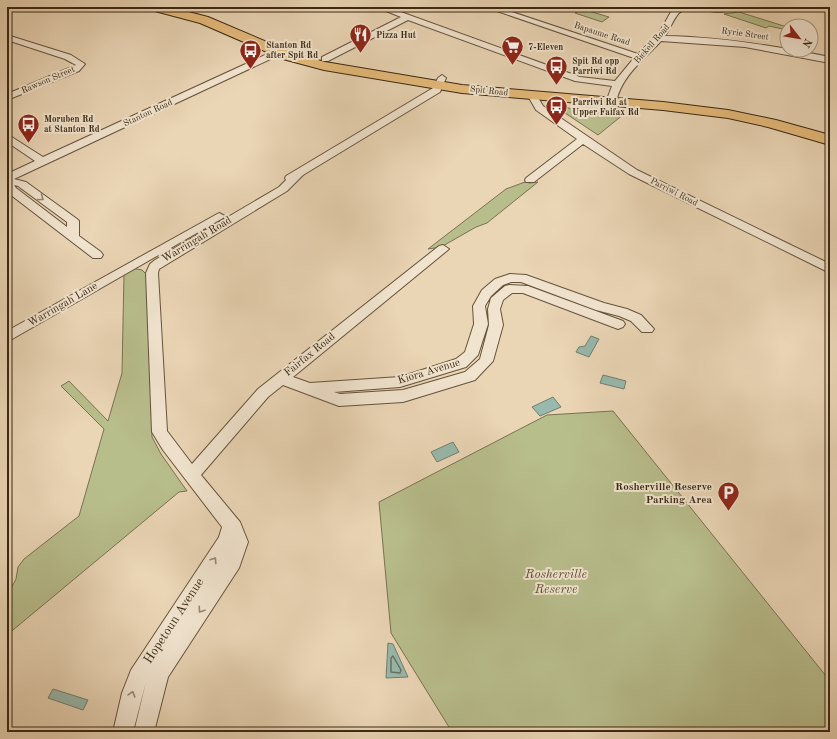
<svg xmlns="http://www.w3.org/2000/svg" width="837" height="739" font-family="'Old Standard TT',serif">
<style>
.green{fill:#b8bd8c;stroke:#797250}
.water{fill:#98b9ad;stroke:#727f6f}
.lines{fill:none;stroke-linecap:round;stroke-linejoin:round}
.shore{stroke:#697060;stroke-width:1.5}
.street-casing{stroke:#66533c;stroke-width:2}
.highway-casing{stroke:#3a2813;stroke-width:2}
.street{fill:#f1e4cf;fill-rule:evenodd}
.highway{fill:#e5ba7a;fill-rule:evenodd}
.oneway{stroke:#968671}
.labels{text-anchor:middle;dominant-baseline:central;stroke-width:4;stroke-linejoin:round;paint-order:stroke}
.far-street-label{font-size:9px;fill:#3a2813;stroke:#f1e4cf}
.far-poi-label{font-size:9px;font-weight:bold;fill:#3a2813;stroke:#f1e4cf;text-anchor:start}
.street-label{font-size:11px;fill:#3a2813;stroke:#f1e4cf}
.poi-label{font-size:11px;font-weight:bold;fill:#3a2813;stroke:#f1e4cf;text-anchor:end}
.near-park-label{font-size:13px;font-style:italic;fill:#5a4d31;stroke:#f1e4cf}
.near-street-label{font-size:13px;fill:#3a2813;stroke:#f1e4cf}
</style>
<rect width="100%" height="100%" fill="#ead5b5"/>
<filter id="stains"><feTurbulence type="fractalNoise" baseFrequency=".005" numOctaves="4"/><feColorMatrix values="0 0 0 0 .2 0 0 0 0 .09 0 0 0 0 .02 0 0 0 .5 -.17"/></filter>
<radialGradient id="worn" r=".72"><stop offset=".6" stop-color="#630" stop-opacity="0"/><stop offset="1" stop-color="#630" stop-opacity=".3"/></radialGradient>
<path class="green" d="M 582,9 L 609,17 L 602,22 L 575,13 Z
M 739,12 L 787,27 L 787,30 L 769,26 L 766,28 L 724,14 Z
M 559,105 L 575,110 L 624,114 L 598,135 L 556,107 Z
M 525,182 L 530,183 L 538,182 L 487,223 L 476,227 L 441,247 L 428,249 L 506,189 Z
M 132,268 L 142,270 L 147,275 L 152,437 L 161,454 L 187,491 L 179,492 L 7,635 L 7,596 L 16,579 L 18,567 L 24,559 L 79,516 L 104,429 L 61,386 L 69,381 L 108,421 L 122,373 L 124,273 Z
M 613,411 L 830,681 L 830,732 L 452,732 L 391,633 L 379,502 L 547,415 Z"/>
<path class="water" d="M 591,336 L 599,339 L 589,357 L 576,352 L 579,347 L 585,346 Z
M 603,375 L 626,381 L 624,389 L 600,383 Z
M 553,397 L 561,407 L 540,416 L 532,407 Z
M 453,442 L 459,452 L 437,462 L 431,452 Z
M 388,643 L 393,644 L 408,677 L 386,678 Z
M 53,689 L 88,700 L 83,710 L 48,698 Z"/>
<g class="lines">
<path class="shore" d="M 393,656 L 401,670 L 400,673 L 391,672 L 391,658 Z"/>
<defs>
<path id="street" d="M 376,7 L 387,7 L 580,77 L 615,81 L 634,58 L 485,7 L 497,7 L 638,54 L 659,33 L 672,10 L 680,7 L 735,7 C 720,20 689,1 678,14 C 673,20 670,29 665,36 C 722,37 776,46 830,57 L 830,63 L 745,47 L 661,41 C 644,60 622,75 616,102 L 611,105 L 606,102 L 612,86 L 575,81 L 408,20 L 328,61 L 322,61 L 322,57 L 401,17 Z
M 7,35 L 71,55 L 85,64 L 79,71 L 7,100 L 7,94 L 76,65 L 65,59 L 7,40 Z
M 289,44 L 293,47 L 292,49 L 14,179 L 26,182 L 77,219 L 79,221 L 79,236 L 101,252 L 103,255 L 101,258 L 93,258 L 7,192 L 7,174 L 35,161 L 7,142 L 7,134 L 43,157 ZM 14,185 L 18,186 L 67,222 L 67,227 L 16,188 Z
M 442,75 L 446,78 L 440,92 L 303,175 L 287,191 L 159,269 L 158,273 L 167,431 L 192,464 L 258,389 L 439,246 L 443,245 L 449,249 L 293,377 L 310,383 L 400,377 L 456,359 L 465,352 L 474,324 L 473,306 L 482,290 L 495,279 L 510,274 L 526,275 L 604,303 L 627,309 L 641,315 L 654,329 L 652,332 L 642,332 L 631,321 L 619,316 L 596,310 L 521,282 L 511,282 L 503,285 L 491,296 L 485,306 L 488,324 L 478,355 L 466,367 L 400,387 L 334,392 L 340,394 L 403,390 L 465,372 L 480,359 L 489,325 L 488,309 L 491,298 L 505,286 L 509,285 L 528,286 L 623,321 L 625,324 L 623,327 L 618,329 L 523,293 L 512,293 L 503,300 L 500,309 L 503,325 L 493,361 L 475,380 L 403,402 L 339,406 L 283,385 L 268,397 L 201,475 L 240,522 L 248,542 L 239,568 L 168,677 L 154,732 L 134,732 L 146,682 L 133,732 L 113,732 L 122,693 L 131,670 L 219,537 L 222,527 L 163,450 L 152,432 L 146,273 L 150,264 L 155,260 L 279,187 L 286,180 L 285,178 L 286,176 L 433,88 L 438,78 Z
M 533,93 L 536,94 L 543,106 L 637,170 L 830,264 L 830,273 L 629,174 L 583,144 L 534,182 L 526,182 L 525,180 L 526,178 L 577,139 L 536,110 L 528,96 Z
M 219,213 L 225,216 L 223,218 L 7,342 L 7,331 Z"/>
<path id="highway" d="M 149,7 L 169,7 L 208,17 L 293,53 L 325,62 L 462,85 L 663,102 L 728,110 L 776,120 L 830,135 L 830,145 L 768,127 L 728,118 L 663,110 L 462,93 L 324,70 L 283,59 L 200,23 L 151,10 Z"/>
</defs>
<use href="#street" class="street-casing"/>
<use href="#highway" class="highway-casing"/>
<use href="#street" class="street"/>
<use href="#highway" class="highway"/>
</g>
<defs><path id="oneway-chevron" d="M-2-3.5L2.5 0L-2 3.5" fill="none" stroke-width="1.6" stroke-linecap="round" stroke-linejoin="round"/></defs>
<g class="oneway">
<use href="#oneway-chevron" transform="translate(41 198) rotate(36)"/>
<use href="#oneway-chevron" transform="translate(214 560) rotate(-57)"/>
<use href="#oneway-chevron" transform="translate(201 610) rotate(124)"/>
<use href="#oneway-chevron" transform="translate(132 694) rotate(-74)"/>
</g>
<defs>
<symbol id="restaurant-pin" viewBox="-11 -11 22 30"><path d="M0 17L-7.5 6A9.5 9.5 0 1 1 7.5 6Z" fill="#8f2418" stroke="#f1e4cf"/><path d="M-5-6h1v4h1v-4h1v4h1v-4h1v5L-1.5 .5V6h-2V.5L-5-1ZM5-6V6H3V1.5H1.5Q1.5-4 5-6Z" fill="#fff"/></symbol>
<symbol id="supermarket-pin" viewBox="-11 -11 22 30"><path d="M0 17L-7.5 6A9.5 9.5 0 1 1 7.5 6Z" fill="#8f2418" stroke="#f1e4cf"/><path d="M-6-5.5h2.5l.6 2H6L4.5 2H-2.5L-4.4-4H-6ZM-1.5 3.2a1.3 1.3 0 1 0 .1 0ZM3 3.2a1.3 1.3 0 1 0 .1 0Z" fill="#fff"/></symbol>
<symbol id="bus-pin" viewBox="-11 -11 22 30"><path d="M0 17L-7.5 6A9.5 9.5 0 1 1 7.5 6Z" fill="#8f2418" stroke="#f1e4cf"/><path d="M-5-6H5V4H4V6H2V4H-2V6H-4V4H-5ZM-3.5-4V0h7V-4ZM-3.5 1.2v1.5H-2V1.2ZM2 1.2v1.5H3.5V1.2Z" fill="#fff"/></symbol>
<symbol id="parking-pin" viewBox="-11 -11 22 30"><path d="M0 17L-7.5 6A9.5 9.5 0 1 1 7.5 6Z" fill="#8f2418" stroke="#f1e4cf"/><path d="M-3.5-5.5H1a3.5 3.5 0 0 1 0 7H-1V5.5H-3.5ZM-1-3.4V-.6H.8a1.4 1.4 0 0 0 0-2.8Z" fill="#fff"/></symbol>
</defs>
<g fill-rule="evenodd">
<use href="#restaurant-pin" x="348" y="22" width="25" height="34"/>
<use href="#supermarket-pin" x="500" y="34" width="25" height="34"/>
<use href="#bus-pin" x="238" y="38" width="25" height="34"/>
<use href="#bus-pin" x="544" y="54" width="25" height="34"/>
<use href="#bus-pin" x="544" y="94" width="25" height="34"/>
<use href="#bus-pin" x="16" y="112" width="25" height="34"/>
<use href="#parking-pin" x="716" y="480" width="25" height="34"/>
</g>
<g class="labels">
<g class="far-street-label">
<text transform="translate(602 34) rotate(18)">Bapaume Road</text>
<text transform="translate(745 34) rotate(8)">Ryrie Street</text>
<text transform="translate(652 44) rotate(-49)">Bickell Road</text>
<text transform="translate(48 80) rotate(-23)">Rawson Street</text>
<text transform="translate(489 91) rotate(6)">Spit Road</text>
<text transform="translate(148 113) rotate(-25)">Stanton Road</text>
<text transform="translate(674 192) rotate(27)">Parriwi Road</text>
</g>
<g class="far-poi-label">
<text x="376" y="35">Pizza Hut</text>
<text x="266" y="45">Stanton Rd<tspan x="266" dy="10">after Spit Rd</tspan></text>
<text x="528" y="47">7-Eleven</text>
<text x="572" y="61">Spit Rd opp<tspan x="572" dy="10">Parriwi Rd</tspan></text>
<text x="572" y="102">Parriwi Rd at<tspan x="572" dy="10">Upper Faifax Rd</tspan></text>
<text x="44" y="119">Moruben Rd<tspan x="44" dy="10">at Stanton Rd</tspan></text>
</g>
<g class="street-label">
<text transform="translate(197 240) rotate(-31)">Warringah Road</text>
<text transform="translate(63 305) rotate(-30)">Warringah Lane</text>
<text transform="translate(310 355) rotate(-39)">Fairfax Road</text>
<text transform="translate(429 372) rotate(-17)">Kiora Avenue</text>
</g>
<g class="poi-label">
<text x="712" y="487">Rosherville Reserve<tspan x="712" dy="13">Parking Area</tspan></text>
</g>
<g class="near-park-label">
<text x="556" y="574">Rosherville<tspan x="556" dy="15">Reserve</tspan></text>
</g>
<g class="near-street-label">
<text transform="translate(174 621) rotate(-57)">Hopetoun Avenue</text>
</g>
</g>
<rect width="837" height="739" fill="none" stroke="#ead5b5" stroke-width="24"/>
<rect x="8" y="8" width="821" height="723" fill="none" stroke="#3a2813" stroke-width="2"/>
<rect x="12" y="12" width="813" height="715" fill="none" stroke="#3a2813"/>
<g transform="translate(799 38) rotate(121)"><circle r="19" fill="#f1e4cf" stroke="#a89984"/>
<path d="M0-3L7 15L0 10L-7 15Z" fill="#8f2418"/>
<text y="-6" font-size="11" font-weight="bold" text-anchor="middle" fill="#3a2813">N</text>
</g>
<rect width="100%" height="100%" filter="url(#stains)"/>
<rect width="100%" height="100%" fill="url(#worn)"/>
</svg>
